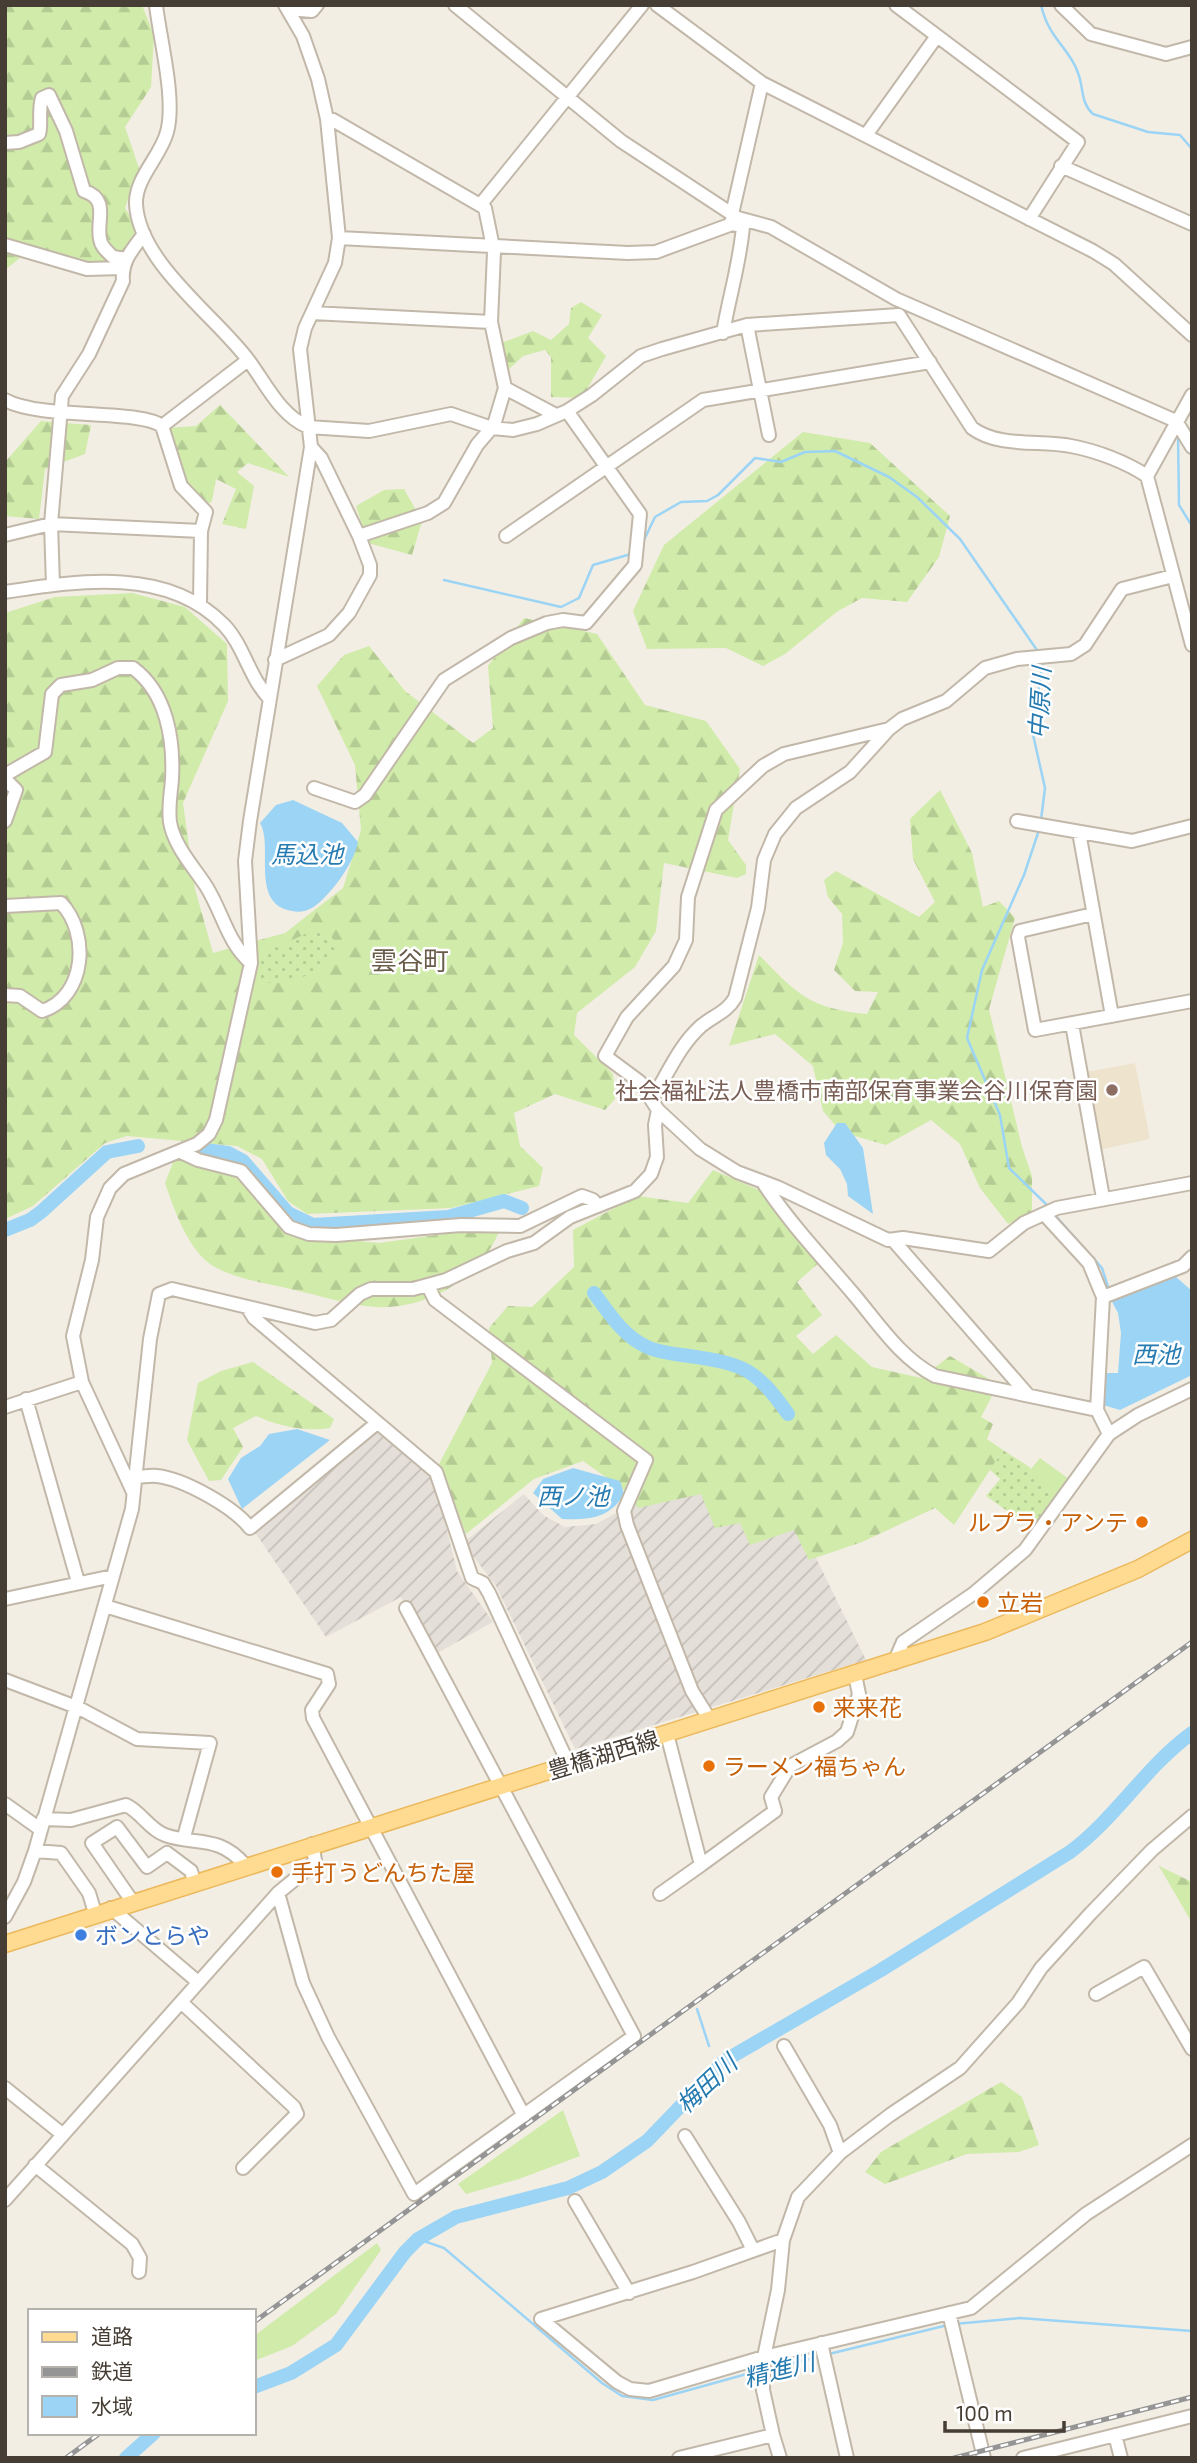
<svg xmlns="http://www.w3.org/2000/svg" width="1197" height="2463" font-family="'Exo 2','Noto Sans JP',sans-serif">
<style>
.industrial{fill:url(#industrial-furrows)}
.education{fill:#eee3cd}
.grass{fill:#d0ebaa}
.forest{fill:url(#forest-firs)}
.park{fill:url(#park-dots)}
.water{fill:#9cd4f5}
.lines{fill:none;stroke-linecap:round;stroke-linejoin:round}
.stream{stroke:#9cd4f5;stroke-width:2.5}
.river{stroke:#9cd4f5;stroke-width:14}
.minor-casing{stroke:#c2b8a9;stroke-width:16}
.major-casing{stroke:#ebb95b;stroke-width:19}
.minor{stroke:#fff;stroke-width:12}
.major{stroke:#ffdb92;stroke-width:16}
.rail-casing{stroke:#959595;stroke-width:5}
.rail{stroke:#fff;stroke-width:2.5;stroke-dasharray:8;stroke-linecap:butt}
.education-dot{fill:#8d6e63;stroke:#fff;stroke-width:2.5}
.food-dot{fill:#e8710a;stroke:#fff;stroke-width:2.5}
.shop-dot{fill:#3f7fe0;stroke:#fff;stroke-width:2.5}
.labels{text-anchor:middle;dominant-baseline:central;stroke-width:5;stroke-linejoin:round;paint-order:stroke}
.education-label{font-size:23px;fill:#785e54;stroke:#fff;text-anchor:end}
.food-label{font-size:23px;fill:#c56008;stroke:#fff;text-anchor:start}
.street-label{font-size:23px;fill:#463e34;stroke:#fff}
.shop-label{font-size:23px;fill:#366cbe;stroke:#fff;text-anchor:start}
.water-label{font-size:24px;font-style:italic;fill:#257bb0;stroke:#fff}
.quarter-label{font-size:26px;fill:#695c4a;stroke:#fff}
</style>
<defs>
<pattern id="industrial-furrows" width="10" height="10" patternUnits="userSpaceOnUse" patternTransform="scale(1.75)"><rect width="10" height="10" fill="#e5dfd9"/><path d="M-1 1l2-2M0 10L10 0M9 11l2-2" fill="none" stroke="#c6c0bb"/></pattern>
<pattern id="forest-firs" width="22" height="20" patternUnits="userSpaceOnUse" patternTransform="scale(1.75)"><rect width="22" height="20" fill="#d0ebaa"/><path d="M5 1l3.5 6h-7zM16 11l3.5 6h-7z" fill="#b4cb93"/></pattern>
<pattern id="park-dots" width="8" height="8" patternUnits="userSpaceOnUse" patternTransform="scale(1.75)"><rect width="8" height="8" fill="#d0ebaa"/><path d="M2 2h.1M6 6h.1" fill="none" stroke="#b4cb93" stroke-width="1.8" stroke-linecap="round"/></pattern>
</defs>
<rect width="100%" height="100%" fill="#f3eee4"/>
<path class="industrial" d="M 374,1429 L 433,1474 L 457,1571 L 493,1622 L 432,1656 L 401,1597 L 326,1637 L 252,1528 Z
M 635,1485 L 708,1492 L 798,1521 L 866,1660 L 575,1749 L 496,1586 L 463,1543 L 524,1494 L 543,1515 L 565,1527 L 596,1524 L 620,1511 Z"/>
<path class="education" d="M 1135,1063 L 1150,1139 L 1099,1150 L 1086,1072 Z"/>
<path class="grass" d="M 1040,1458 L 1073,1482 L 1061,1498 L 1027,1474 Z
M 563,2110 L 580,2156 L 519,2179 L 466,2194 L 458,2184 Z
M 377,2243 L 381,2250 L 336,2314 L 292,2346 L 254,2361 L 254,2336 Z"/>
<path class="forest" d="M 5,5 L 142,5 L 154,35 L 151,87 L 125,127 L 139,168 L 125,208 L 138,229 L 117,265 L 104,271 L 27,252 L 5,270 Z
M 581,302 L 602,315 L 588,338 L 606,356 L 582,398 L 551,397 L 551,357 L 545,350 L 523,356 L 507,371 L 501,343 L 533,331 L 551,340 L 569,324 L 571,308 Z
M 220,405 L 289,477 L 248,463 L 237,472 L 254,486 L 246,529 L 222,524 L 236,489 L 216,479 L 212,501 L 206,506 L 186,489 L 167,428 L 196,426 Z
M 41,421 L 91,425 L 85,454 L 45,469 L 39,519 L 5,516 L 5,462 Z
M 803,432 L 870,443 L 950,516 L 939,557 L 907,602 L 862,598 L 838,611 L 785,654 L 763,666 L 726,648 L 647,649 L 633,611 L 664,545 Z
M 404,489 L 422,521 L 412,555 L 368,543 L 356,506 L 384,490 Z
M 132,593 L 185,607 L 227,644 L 228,701 L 183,803 L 195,889 L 213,953 L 285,933 L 343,888 L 361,830 L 355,765 L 317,686 L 344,655 L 369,646 L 405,691 L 473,743 L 493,728 L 488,666 L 524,618 L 597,634 L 645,705 L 706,721 L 740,769 L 728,840 L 746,865 L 746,874 L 737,878 L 664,863 L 656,931 L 635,967 L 577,1013 L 574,1035 L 613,1074 L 615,1099 L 605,1110 L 555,1094 L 514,1113 L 520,1146 L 543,1168 L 539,1186 L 451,1208 L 307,1214 L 288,1201 L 262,1159 L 237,1146 L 127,1136 L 105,1143 L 33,1206 L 5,1219 L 5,613 L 55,597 Z
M 940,790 L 972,853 L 983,907 L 999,901 L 1015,918 L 989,1009 L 1022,1147 L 1032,1176 L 1032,1213 L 1008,1224 L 980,1188 L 960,1144 L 931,1120 L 886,1145 L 841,1132 L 823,1111 L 813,1066 L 775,1034 L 729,1046 L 759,955 C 797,994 810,1009 867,1014 L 878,992 L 855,991 L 834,970 L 843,943 L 842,914 L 828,897 L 824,880 L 836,871 L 919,917 L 935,902 L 913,859 L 910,819 Z
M 194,1154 L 248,1171 L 264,1208 L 294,1235 L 379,1243 L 501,1226 C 483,1280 421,1314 365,1306 C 338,1302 310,1293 282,1287 C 260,1282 220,1276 203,1258 C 184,1238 174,1209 165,1183 L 174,1160 Z
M 713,1170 L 766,1193 L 821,1261 L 797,1282 L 822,1315 L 796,1336 L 813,1354 L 836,1335 L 872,1367 L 921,1378 L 950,1356 L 989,1379 L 993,1394 L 981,1417 L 993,1424 L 987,1439 L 1003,1450 L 954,1525 L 935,1508 L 862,1542 L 809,1560 L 794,1530 L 750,1545 L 740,1523 L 715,1528 L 701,1494 L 638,1508 L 624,1490 L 583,1461 L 534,1479 L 466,1534 L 438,1466 L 492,1363 L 489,1328 L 508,1306 L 532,1307 L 574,1267 L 573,1230 L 637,1196 L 688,1203 Z
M 253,1362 L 334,1419 L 330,1428 C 304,1432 279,1426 256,1416 L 233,1428 L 243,1447 L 221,1480 L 209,1481 L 187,1440 L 198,1383 L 221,1371 Z
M 1159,1866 L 1192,1882 L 1192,1923 Z
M 1001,2082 L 1022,2097 L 1039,2145 L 1019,2152 L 967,2154 L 885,2184 L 865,2172 L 881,2152 Z"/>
<path class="park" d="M 314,930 L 326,930 L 340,948 C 327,973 280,991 254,979 L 257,956 Z
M 1003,1450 L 1031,1468 L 1028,1474 L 1061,1498 L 1036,1531 L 986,1496 L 1000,1479 L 990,1470 Z"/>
<path class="water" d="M 293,800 L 342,823 L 358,842 C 354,862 336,887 321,901 C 314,908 303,914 292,911 C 249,904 274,846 260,823 L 276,805 Z
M 837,1123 L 845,1123 L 863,1148 L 873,1214 L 848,1196 L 847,1184 L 840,1169 L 826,1155 L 824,1143 Z
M 1175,1276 L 1192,1291 L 1192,1375 L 1120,1410 L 1103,1405 L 1105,1373 L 1118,1373 L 1121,1333 L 1118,1313 L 1111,1300 Z
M 297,1429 L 330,1440 L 242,1509 L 228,1479 L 241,1458 L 260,1446 L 269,1434 Z
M 573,1468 L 620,1481 L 624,1494 C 610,1519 587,1520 562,1519 L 533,1493 L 543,1479 Z"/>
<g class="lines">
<path class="stream" d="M 1041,5 C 1049,40 1070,48 1078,73 C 1084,88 1080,102 1093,114 L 1148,132 L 1180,135 L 1192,149
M 1178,434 L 1179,505 L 1192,526
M 643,542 L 655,517 L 681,502 L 707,501 L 718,495 L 755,458 L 781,462 L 805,452 L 835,451 L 889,477 L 917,497 L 960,539 L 1039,653
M 444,580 L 561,607 L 579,598 L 593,565 L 631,554
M 1041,820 L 1045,788 L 1032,730 L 1043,662
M 1039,830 L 1024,875 L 982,970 L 967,1038 L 1000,1115 L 1009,1168 L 1048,1206
M 1054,1214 L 1102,1268 L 1109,1290
M 697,2009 L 709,2046
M 418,2239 L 444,2248 L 602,2383 L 622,2396 L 653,2400 L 761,2370
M 954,2324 L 1020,2318 L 1192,2331
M 829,2354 L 948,2325
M 767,2369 L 819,2357"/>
<path class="river" d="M 206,1150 L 228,1153 L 243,1161 L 288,1213 L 313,1225 L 448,1217 L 504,1201 L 522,1208
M 5,1230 L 30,1220 L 41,1212 L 107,1152 L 138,1146
M 594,1293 C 609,1313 623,1336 647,1347 C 660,1353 675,1354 689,1356 C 744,1364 755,1368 788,1414
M 254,2387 L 291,2373 L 336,2345 L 405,2252 L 418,2239 L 456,2217 L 568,2188 L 602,2172 L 647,2141 L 724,2061 L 881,1970 L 1070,1852 C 1116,1818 1146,1766 1192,1733
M 126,2458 L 154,2433"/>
<defs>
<path id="minor" d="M 156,5 C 160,40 176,99 167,132 C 161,156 135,178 136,204 C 139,263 217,317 249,361 C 266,384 280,415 308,427 L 369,431 L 451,414 L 492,428 L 513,430 L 537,424 L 567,411 L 592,395 L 641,356 L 662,349 L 747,325 L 899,315 L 972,428 C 999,448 1039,440 1071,446 C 1097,451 1126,462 1147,476 L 1192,645
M 455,5 L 621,141 L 738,218 L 771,227 L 896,299 L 1176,421 L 1192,447
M 657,5 L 762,83 L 1093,251 L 1114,264 L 1192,335
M 896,5 L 1078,142 L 1029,219
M 1061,5 L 1091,34 L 1166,54 L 1192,47
M 289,9 L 312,11 L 317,5
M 327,119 L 333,120 L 485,208 L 494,252 L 491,322 L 505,388 L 494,425 L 477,445 L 444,503 L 428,513 L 359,536
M 866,135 L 937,36
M 5,143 L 19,142 L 39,134 C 42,125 38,112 42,98 L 49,95 L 66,131 L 84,191 C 110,199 96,221 100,239 C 101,247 108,252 113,257 L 126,259
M 1061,166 L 1192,224
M 481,204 L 642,5
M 339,238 L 628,253 L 656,252 L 732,224
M 5,245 L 87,269 L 122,268
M 312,313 L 491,322
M 747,325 L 769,435
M 723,333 C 729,297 740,263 743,226 L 732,224 L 732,214 L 762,83
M 505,388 L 556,415
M 5,400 C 42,420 140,409 162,426 L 181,486 L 206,512 L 201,531 L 200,603
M 162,426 L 248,360
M 1147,476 L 1192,395
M 5,535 L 51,524 L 201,531
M 506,536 L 703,400 L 930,362
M 53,585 L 51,524 L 62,396 L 89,354 L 123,281 C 121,261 133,249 144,234
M 5,592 C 77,581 167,566 224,625 C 244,646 249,677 269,698
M 275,660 L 329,635 L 349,613 L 370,575 L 370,565 L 359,536 L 321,458 L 311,447
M 889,729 L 784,754 L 763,766 L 716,810 L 688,897 L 686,940 L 674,966 L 627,1017 L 605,1056 L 640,1082 L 658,1110 L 700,1149 L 737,1172 L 777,1187 L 888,1240 L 903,1238 L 989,1251 L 1024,1223 L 1057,1208 L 1192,1183
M 5,775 L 45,752 L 52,694 L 61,685 L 92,680 L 118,668 L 133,668 C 167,693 174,740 172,779 C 171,793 168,808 170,822 C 174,846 193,866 206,886 C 223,913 227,942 251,963
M 5,779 L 16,790 L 5,821
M 314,788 L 355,802 L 365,795 L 444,680 L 511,638 L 547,623 L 563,620 L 586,623 L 635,565 L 640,514 L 567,411
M 1017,821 L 1132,841 L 1192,826
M 1079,832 L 1112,1016
M 5,906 L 61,903 C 90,933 86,997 42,1011 L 20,996 L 5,995
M 1093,914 L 1020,931 L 1018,937 L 1035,1030 L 1192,1001
M 1072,1024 L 1103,1198
M 652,1099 C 668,1074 678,1047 701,1026 C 713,1016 727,1012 735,998 L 758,908 L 764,860 L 775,834 L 796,808 L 850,772 L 889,729 L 902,719 L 946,701 L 985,668 L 1017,659 L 1071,654 L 1085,645 L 1122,589 L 1173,576
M 181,1152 L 198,1160 L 241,1171 L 289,1227 L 309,1234 L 336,1235 L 461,1225 L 520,1226 L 582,1196 L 593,1200 L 598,1206
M 764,1184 C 791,1225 825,1260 856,1297 C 880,1326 901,1358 935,1376 L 1097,1410
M 1045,1215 L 1089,1263 L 1103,1297 L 1097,1410 L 1109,1434
M 893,1240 L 1028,1395
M 428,1286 L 435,1300 L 646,1460 L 624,1511 L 627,1525 L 692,1691 L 710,1720
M 1103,1297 L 1183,1266 L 1192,1257
M 249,1310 L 254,1318 L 436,1472 L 472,1578 L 483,1583 L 489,1593 L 569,1765
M 26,1399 L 78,1582
M 5,1407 L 82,1382
M 135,1477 C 142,1477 150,1475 157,1476 C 184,1479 234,1507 250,1528 L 377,1423
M 133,1492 L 82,1382 L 73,1336 L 92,1260 L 97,1217 L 110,1188 L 124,1174 L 197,1144 L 209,1134 L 216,1120 L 251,963 L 245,861 L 250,821 L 311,447 L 300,349 L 305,328 L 335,263 L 339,238 L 327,119 L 318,79 L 303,36 L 285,5
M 5,1599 L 113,1576
M 105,1606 L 327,1674 L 329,1684 L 312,1710 L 313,1718 L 524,2116
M 894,1663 L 903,1642 L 973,1594 L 1025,1550 L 1109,1434 L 1138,1415 L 1192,1389
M 5,1680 L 79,1708 L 137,1739 L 210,1743 L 184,1837
M 667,1734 L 701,1865 L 775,1811 L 771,1797 L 790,1766 L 837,1741 L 847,1732 L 859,1694 L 855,1675
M 5,1804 L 40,1829
M 43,1819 L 71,1820 L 126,1805 C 141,1812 149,1829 165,1835 C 196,1846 218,1834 245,1865
M 35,1851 L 61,1853 L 89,1893 L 95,1913
M 278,1893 L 303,1983 L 328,2037 L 414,2194 L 634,2036 L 406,1608
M 660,1894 L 701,1865
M 132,1901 L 92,1843 L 117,1827 L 147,1867 L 167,1853 L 191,1871 L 194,1881
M 111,1908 L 198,1982
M 5,1917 L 24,1882 L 35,1851 L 132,1509 L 150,1339 L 159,1294 L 172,1289 L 315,1323 L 331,1320 L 360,1294 L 371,1289 L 413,1289 L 446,1280 L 507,1251 L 534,1243 L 570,1217 L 635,1191 L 651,1174 L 657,1157 L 655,1125 L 658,1110
M 1096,1994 L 1144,1967 L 1192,2049
M 181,2002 L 294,2107 L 297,2114 L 243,2168
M 784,2046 L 830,2125 L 840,2153
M 5,2088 L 62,2134
M 685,2136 L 739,2222 L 753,2250
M 35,2165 L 132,2244 L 140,2258 L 139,2272
M 5,2200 L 278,1893 L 311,1866 L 315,1860 L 312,1844
M 575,2201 L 629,2293
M 949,2313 L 984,2458
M 541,2319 L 617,2382 L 630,2389 L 649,2391 L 764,2357 L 971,2308 L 1086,2214 L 1192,2145
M 541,2319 L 693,2272 L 783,2240
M 821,2343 L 847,2458
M 773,2435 L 780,2458
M 1115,2435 L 1121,2458
M 679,2458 L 773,2435 L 763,2390 L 764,2357 L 778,2290 L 783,2240 L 798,2197 L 840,2153 L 890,2115 L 960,2068 L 1018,2003 L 1041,1968 L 1091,1913 L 1152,1850 L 1192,1816
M 1023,2458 L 1192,2416"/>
<path id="major" d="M 5,1944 L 985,1632 L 1138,1569 L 1192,1540"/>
</defs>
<use href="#minor" class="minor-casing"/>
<use href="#major" class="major-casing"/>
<use href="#minor" class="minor"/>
<use href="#major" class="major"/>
<defs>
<path id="rail" d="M 254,2322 L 1192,1642
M 66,2458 L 100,2433
M 954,2458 L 1192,2397"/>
</defs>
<use href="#rail" class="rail-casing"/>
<use href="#rail" class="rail"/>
</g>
<circle class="education-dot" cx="1112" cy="1090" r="7"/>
<g class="food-dot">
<circle cx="1142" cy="1522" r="7"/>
<circle cx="983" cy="1602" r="7"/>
<circle cx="819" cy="1707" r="7"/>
<circle cx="709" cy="1766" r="7"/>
<circle cx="277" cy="1872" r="7"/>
</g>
<circle class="shop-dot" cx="81" cy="1935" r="7"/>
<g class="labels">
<g class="education-label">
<text x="1098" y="1090">社会福祉法人豊橋市南部保育事業会谷川保育園</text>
</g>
<g class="food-label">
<text x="1128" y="1522" text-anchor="end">ルプラ・アンテ</text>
<text x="997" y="1602">立岩</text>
<text x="833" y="1707">来来花</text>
<text x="723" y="1766">ラーメン福ちゃん</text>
<text x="291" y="1872">手打うどんちた屋</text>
</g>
<g class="street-label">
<text transform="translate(603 1754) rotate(-17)">豊橋湖西線</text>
</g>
<g class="shop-label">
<text x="95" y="1935">ボンとらや</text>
</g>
<g class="water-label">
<text transform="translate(1039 703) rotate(-87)">中原川</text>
<text x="307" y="853">馬込池</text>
<text x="1156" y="1353">西池</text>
<text x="573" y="1495">西ノ池</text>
<text transform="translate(706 2083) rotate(-43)">梅田川</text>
<text transform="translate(779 2369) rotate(-14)">精進川</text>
</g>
<g class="quarter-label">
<text x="410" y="959">雲谷町</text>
</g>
</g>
<rect width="1197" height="2463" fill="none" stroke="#463e34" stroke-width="14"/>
<rect x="28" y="2309" width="228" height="126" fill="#ffffff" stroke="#b5b2ae" stroke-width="2"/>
<rect x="42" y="2332" width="35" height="10" fill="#ffdb92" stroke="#b5b2ae" stroke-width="2"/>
<text x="91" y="2344" font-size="21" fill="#463e34">道路</text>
<rect x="42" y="2367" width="35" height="10" fill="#959595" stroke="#b5b2ae" stroke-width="2"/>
<text x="91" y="2379" font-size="21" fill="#463e34">鉄道</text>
<rect x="42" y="2396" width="35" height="21" fill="#9cd4f5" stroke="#b5b2ae" stroke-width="2"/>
<text x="91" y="2414" font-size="21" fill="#463e34">水域</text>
<path d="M945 2421v10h119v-10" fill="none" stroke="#463e34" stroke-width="3.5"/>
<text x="956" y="2421" font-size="21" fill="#463e34" stroke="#ffffff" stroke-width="5" paint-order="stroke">100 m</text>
</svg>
